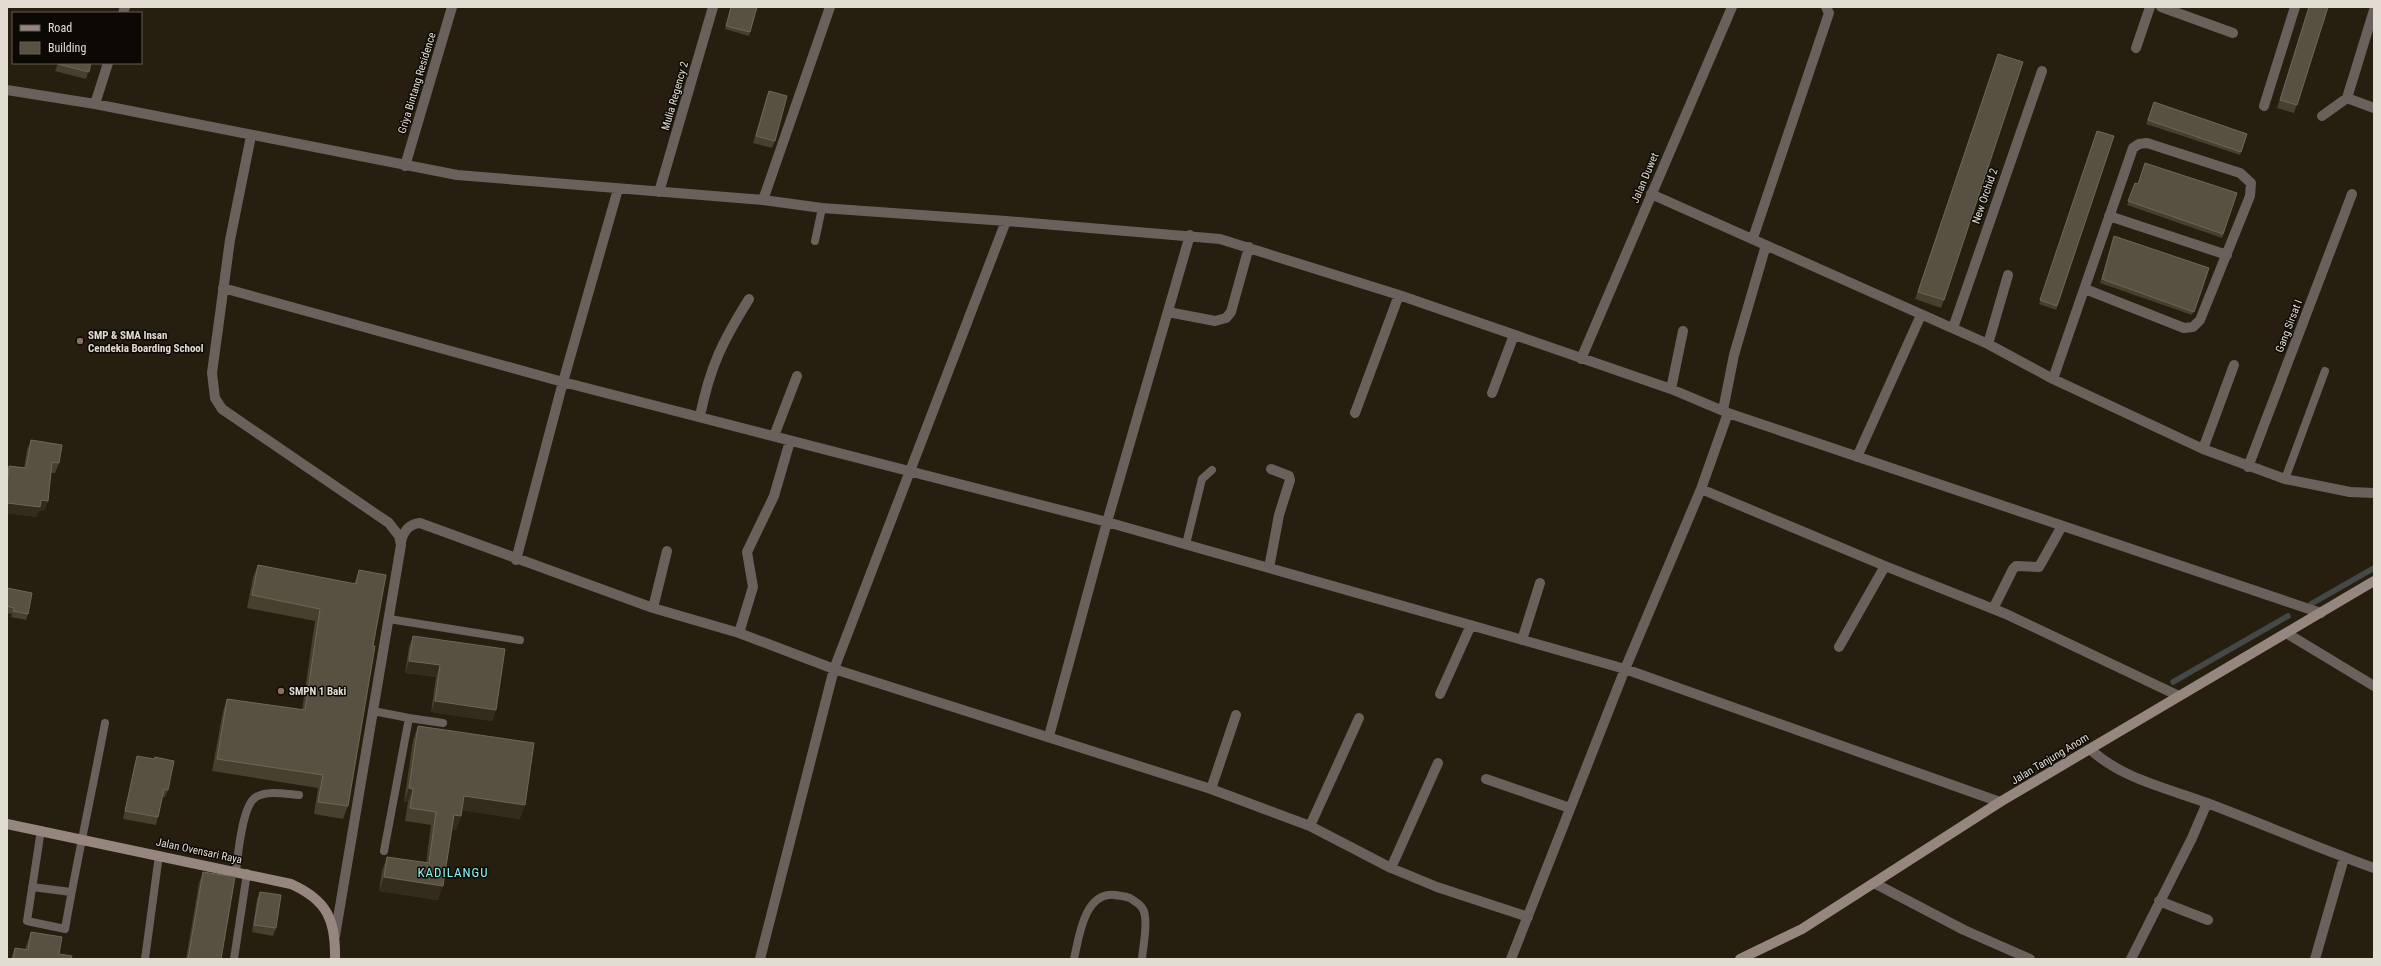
<svg xmlns="http://www.w3.org/2000/svg" width="2381" height="966" font-family="'Roboto Condensed',sans-serif">
<style>
.lines{fill:none;stroke-linecap:round;stroke-linejoin:round}
.stream{stroke:#444948;stroke-width:5.5}
.service{stroke:#6a615d;stroke-width:8}
.minor{stroke:#6a615d;stroke-width:10}
.secondary{stroke:#95867f;stroke-width:10}
.wall{fill:#48402f}
.shaded-wall{fill:#332b1b}
.building{fill:#585141;stroke:#6e6758}
.education-dot{fill:#8d6e63;stroke:#0c0804;stroke-width:1.5}
.labels{text-anchor:middle;dominant-baseline:central;stroke-width:3;stroke-linejoin:round;paint-order:stroke}
.street-label{font-size:11px;fill:#e2ddd3;stroke:#0c0804}
.poi-label{font-size:11px;font-weight:bold;fill:#e2ddd3;stroke:#0c0804;text-anchor:start}
.quarter-label{font-size:13px;letter-spacing:1px;fill:#8af6f4;stroke:#0c0804}
</style>
<rect width="100%" height="100%" fill="#261e0e"/>
<g class="lines">
<path class="stream" d="M 2311,604 L 2374,568
M 2173,682 L 2288,616"/>
<path class="service" d="M 815,241 L 822,208
M 2285,479 L 2325,371
M 1186,544 L 1202,479 L 1212,470
M 389,619 L 520,640
M 373,711 L 409,718 L 384,851
M 409,718 L 443,723
M 41,830 L 27,921 L 65,929 C 77,860 92,792 105,723
M 236,871 C 238,855 242,805 256,797 C 268,790 286,794 299,795
M 32,887 L 71,892
M 145,959 L 159,855
M 234,959 L 247,873
M 1074,959 C 1079,937 1084,892 1115,895 C 1120,896 1125,896 1130,898 C 1137,903 1144,906 1145,916 C 1147,929 1143,946 1142,959"/>
<path class="minor" d="M 2161,7 L 2233,33
M 123,13 L 125,7
M 2136,48 L 2150,7
M 7,90 L 95,104 L 457,175 L 763,200 L 822,208 L 1006,221 L 1220,239 L 1399,295 L 1671,389 L 1728,413 L 2321,613
M 2347,98 L 2374,10
M 95,104 L 108,63
M 2264,106 L 2295,7
M 2322,116 L 2347,98 L 2374,108
M 251,136 L 230,240 L 212,373 L 215,398 L 222,409 L 389,523 L 399,536 L 401,545 L 335,936
M 405,166 L 452,7
M 659,192 L 713,7
M 1651,194 L 1988,344 L 2053,379 L 2203,449 L 2285,479 L 2350,492 L 2374,493
M 763,200 L 830,7
M 2109,216 L 2227,255
M 1753,238 L 1826,22 L 1829,13 L 1826,7
M 223,288 L 563,382 L 1107,522 L 1625,669 L 2000,802
M 1168,312 L 1215,321 L 1226,318 L 1231,312 L 1249,247
M 1953,328 L 2042,71
M 1988,344 L 2008,275
M 1581,359 L 1732,7
M 2053,379 L 2133,148 L 2139,144 L 2147,143 L 2240,173 L 2251,183 L 2250,196 L 2200,320 L 2193,327 L 2184,328 L 2085,289
M 1671,389 L 1683,331
M 1492,393 L 1514,335
M 1723,410 L 1734,355 L 1766,245
M 1355,413 L 1399,295
M 700,416 C 710,367 722,342 749,299
M 774,436 L 797,376
M 2203,449 L 2234,365
M 1857,457 L 1921,315
M 2248,467 L 2352,194
M 1701,489 L 1885,566 L 2006,614 L 2179,696
M 401,542 C 403,532 409,524 420,523 L 653,608 L 739,633 L 834,669 L 1211,789 L 1310,826 L 1391,868 L 1437,887 L 1528,917
M 516,560 L 563,382 L 618,189
M 1269,568 L 1279,515 L 1290,480 L 1289,476 L 1271,469
M 653,608 L 667,551
M 1993,609 L 2013,569 L 2016,566 L 2039,567 L 2062,526
M 739,633 L 753,587 L 747,552 L 774,496 L 790,441
M 2288,634 L 2374,686
M 1522,640 L 1540,583
M 1839,647 L 1885,566
M 1440,694 L 1471,625
M 1049,736 L 1107,522 L 1190,235
M 2090,749 C 2122,779 2167,788 2207,803 C 2263,824 2318,848 2374,868
M 1486,779 L 1570,808
M 1211,789 L 1236,715
M 1310,826 L 1359,718
M 1391,868 L 1438,763
M 1874,883 L 1964,930 L 2030,959
M 2159,901 L 2208,920
M 760,959 L 834,669 L 1006,221
M 1511,959 L 1625,669 L 1701,489 L 1728,413
M 2131,959 L 2192,838 L 2207,803
M 2315,959 L 2344,858"/>
<path class="secondary" d="M 7,824 L 291,884 C 327,900 336,920 335,959
M 1740,959 L 1802,929 L 2000,802 L 2374,581"/>
</g>
<path class="wall" d="M 731,7 L 757,7 L 749,36 L 725,29 Z
M 2309,7 L 2328,7 L 2294,113 L 2277,108 Z
M 1998,54 L 1944,300 L 1941,308 L 1915,299 Z
M 58,63 L 91,63 L 86,79 L 55,71 Z
M 769,91 L 775,141 L 772,148 L 753,143 L 766,98 Z
M 2154,102 L 2247,134 L 2240,155 L 2146,124 Z
M 2097,131 L 2114,136 L 2056,310 L 2039,304 Z
M 2135,183 L 2138,184 L 2237,193 L 2222,238 L 2127,205 Z
M 2113,240 L 2209,268 L 2192,315 L 2100,283 Z
M 31,440 L 59,463 L 55,473 L 51,473 L 48,501 L 44,511 L 39,511 L 36,517 L 7,513 L 7,473 L 9,466 L 24,468 L 27,450 Z
M 258,565 L 354,584 L 359,570 L 373,646 L 348,806 L 343,819 L 314,814 L 318,788 L 212,771 L 223,711 L 227,699 L 302,710 L 315,621 L 247,608 L 253,577 Z
M 7,588 L 28,614 L 26,620 L 11,617 L 12,614 L 7,613 Z
M 413,636 L 496,710 L 492,721 L 431,712 L 436,677 L 405,673 L 409,647 Z
M 418,726 L 520,819 L 462,810 L 461,816 L 456,830 L 452,829 L 438,900 L 379,891 L 382,871 L 387,857 L 426,863 L 431,825 L 405,821 L 408,802 L 404,802 L 413,740 Z
M 137,756 L 168,790 L 165,797 L 163,797 L 156,825 L 123,819 L 135,763 Z
M 203,872 L 221,959 L 186,959 L 199,883 Z
M 260,892 L 276,928 L 273,936 L 252,932 L 257,899 Z
M 31,932 L 59,954 L 71,959 L 11,959 L 15,948 L 25,949 Z"/>
<path class="shaded-wall" d="M 41,500 L 48,501 L 44,511 L 39,511 L 36,517 L 7,513 L 7,503 Z
M 409,661 L 440,665 L 436,677 L 405,673 Z
M 435,701 L 496,710 L 492,721 L 431,712 Z
M 409,788 L 413,789 L 408,802 L 404,802 Z
M 464,796 L 525,805 L 520,819 L 459,810 Z
M 454,815 L 461,816 L 456,830 L 449,829 Z
M 384,877 L 443,886 L 438,900 L 379,891 Z"/>
<path class="building" d="M 731,7 L 757,7 L 750,32 L 726,26 Z
M 2309,7 L 2328,7 L 2297,105 L 2280,100 Z
M 1998,54 L 2023,62 L 1944,300 L 1918,292 Z
M 58,63 L 91,63 L 89,72 L 58,64 Z
M 769,91 L 787,96 L 775,141 L 756,136 Z
M 2154,102 L 2247,134 L 2241,152 L 2148,120 Z
M 2097,131 L 2114,136 L 2057,306 L 2040,300 Z
M 2145,163 L 2237,193 L 2223,234 L 2128,201 L 2135,183 L 2138,184 Z
M 2114,236 L 2209,268 L 2194,312 L 2102,279 Z
M 31,440 L 62,445 L 59,463 L 52,462 L 48,501 L 41,500 L 40,507 L 7,503 L 7,490 L 9,466 L 26,468 Z
M 258,565 L 356,584 L 359,570 L 386,575 L 373,646 L 375,646 L 348,806 L 318,802 L 323,775 L 217,759 L 227,699 L 305,710 L 320,609 L 252,595 Z
M 7,588 L 32,593 L 28,614 L 13,611 L 14,608 L 7,606 Z
M 413,636 L 505,649 L 496,710 L 435,701 L 440,665 L 409,661 Z
M 418,726 L 534,743 L 525,805 L 464,796 L 461,816 L 454,815 L 443,886 L 384,877 L 387,857 L 429,863 L 436,812 L 410,808 L 413,789 L 409,788 Z
M 137,756 L 154,759 L 155,757 L 174,761 L 168,790 L 164,789 L 158,817 L 125,811 Z
M 203,872 L 235,877 L 221,959 L 188,959 Z
M 260,892 L 281,895 L 276,928 L 254,925 Z
M 31,932 L 62,937 L 59,954 L 72,956 L 71,959 L 13,959 L 15,948 L 28,950 Z"/>
<g class="education-dot">
<circle cx="80" cy="341" r="4"/>
<circle cx="281" cy="691" r="4"/>
</g>
<g class="labels">
<g class="street-label">
<text transform="translate(417 83) rotate(-73)">Griya Bintang Residence</text>
<text transform="translate(675 96) rotate(-74)">Mulia Regency 2</text>
<text transform="translate(1645 178) rotate(-67)">Jalan Duwet</text>
<text transform="translate(1985 196) rotate(-71)">New Orchid 2</text>
<text transform="translate(2289 326) rotate(-69)">Gang Sirsat I</text>
<text transform="translate(2050 759) rotate(-31)">Jalan Tanjung Anom</text>
<text transform="translate(199 851) rotate(12)">Jalan Ovensari Raya</text>
</g>
<g class="poi-label">
<text x="88" y="335">SMP &amp; SMA Insan<tspan x="88" dy="13">Cendekia Boarding School</tspan></text>
<text x="289" y="691">SMPN 1 Baki</text>
</g>
<g class="quarter-label">
<text x="453" y="872">KADILANGU</text>
</g>
</g>
<rect width="2381" height="966" fill="none" stroke="#e2ddd3" stroke-width="16"/>
<rect x="12" y="12" width="130" height="52" fill="#0c0804" stroke="#625d57"/>
<rect x="20" y="25" width="20" height="6" fill="#95867f" stroke="#625d57"/>
<text x="48" y="32" font-size="12" fill="#e2ddd3">Road</text>
<rect x="20" y="42" width="20" height="12" fill="#585141" stroke="#625d57"/>
<text x="48" y="52" font-size="12" fill="#e2ddd3">Building</text>
</svg>
